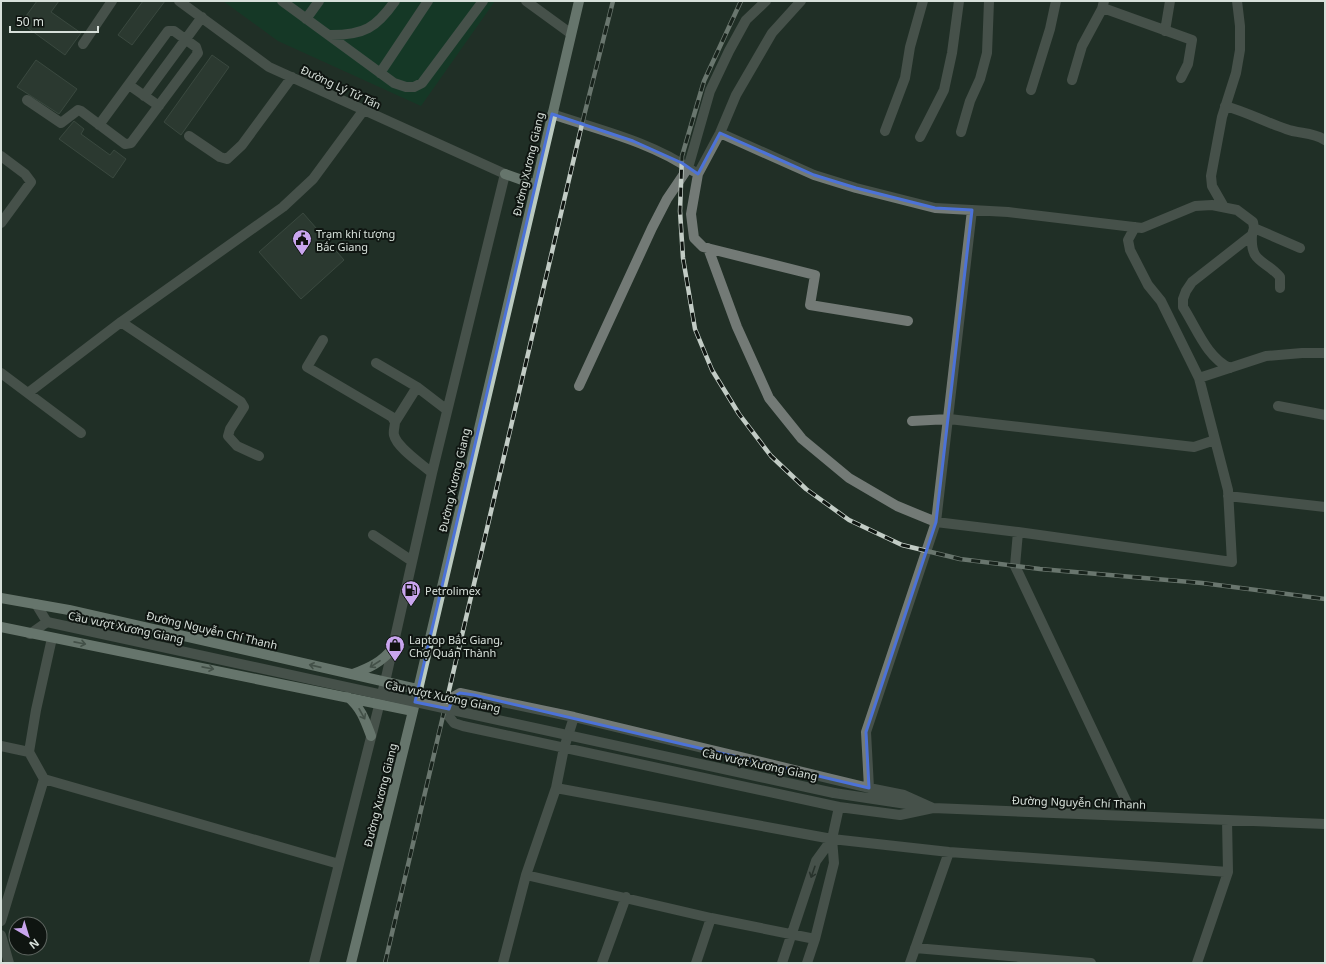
<svg xmlns="http://www.w3.org/2000/svg" width="1326" height="964" font-family="'Noto Sans',sans-serif">
<style>
.green{fill:#074427}
.building{fill:#38463d;stroke:#58675d}
.lines{fill:none;stroke-linecap:round;stroke-linejoin:round}
.minor{stroke:#737a76;stroke-width:10}
.major{stroke:#bbcac0;stroke-width:10}
.rail-casing{stroke:#c2ccc5;stroke-width:4.5}
.rail{stroke:#0f1511;stroke-width:3;stroke-dasharray:9;stroke-linecap:butt}
.minor-bridge{stroke:#737a76;stroke-width:10}
.oneway{stroke:#6e7971}
.oneway2{stroke:#323834}
.marked{fill:none;stroke:#4c72d8;stroke-width:3;stroke-linejoin:round}
.labels{text-anchor:middle;dominant-baseline:central;stroke-width:4;stroke-linejoin:round;paint-order:stroke}
.street-label{font-size:11px;fill:#d7e0da;stroke:#0f1511}
.poi-label{font-size:11px;fill:#d7e0da;stroke:#0f1511;text-anchor:start}
</style>
<rect width="100%" height="100%" fill="#212f26"/>
<path class="green" d="M 223,1 L 495,1 L 421,106 L 278,41 Z"/>
<path class="building" d="M 37,1 L 59,1 L 51,12 L 81,33 L 65,55 L 21,23 Z
M 143,1 L 165,1 L 132,45 L 118,35 Z
M 212,55 L 229,67 L 181,135 L 164,122 Z
M 36,60 L 77,89 L 59,114 L 17,87 Z
M 74,121 L 84,129 L 81,134 L 110,155 L 114,150 L 126,159 L 113,178 L 59,139 Z
M 303,213 L 344,260 L 301,299 L 259,252 Z"/>
<g class="lines">
<path class="minor" d="M 179,1 L 269,67 L 505,174 L 432,473 L 385,682 L 314,963
M 282,1 L 394,83 L 406,87 L 414,87 L 422,83 L 483,1
M 526,1 L 570,33
M 801,1 L 772,33 L 736,95 L 720,133 L 698,174 L 691,214 L 694,238 L 703,247 L 815,275 L 810,305 L 908,321
M 1103,8 L 1192,40 L 1188,64 L 1181,78
M 306,19 L 319,1
M 1165,31 L 1170,1
M 331,35 C 364,35 376,28 395,1
M 83,44 L 112,1
M 380,73 L 428,1
M 1072,80 L 1082,46 L 1102,9 L 1104,1
M 129,85 L 159,106
M 1031,90 L 1050,29 L 1056,1
M 144,96 L 202,17
M 27,100 L 61,123 L 78,110 L 81,111 L 125,144 L 131,143 L 198,53 L 196,47 L 174,31 L 168,31 L 99,125
M 1225,106 C 1247,112 1265,122 1286,129 C 1299,134 1313,132 1325,140
M 552,114 C 599,130 652,142 693,171
M 885,131 L 905,78 L 910,47 L 923,1
M 961,132 L 970,101 L 980,79 L 987,53 L 989,1
M 720,133 L 814,175 L 856,188 L 935,208 L 1008,212 L 1142,228 L 1195,206 L 1212,205 L 1237,210 L 1253,222 L 1254,228 L 1252,235 L 1192,282 L 1186,291 L 1183,299 L 1183,307 C 1196,327 1207,358 1230,368
M 189,136 L 220,157 L 227,159 L 242,145 L 292,77
M 920,137 L 944,90 L 952,53 L 959,1
M 1,156 L 25,174 L 31,182 L 1,223
M 1224,207 L 1212,186 L 1211,176 L 1222,117 L 1236,73 L 1240,50 L 1240,26 L 1237,1
M 1135,227 L 1128,240 L 1130,250 L 1148,285 L 1161,301 L 1199,378
M 1254,228 L 1300,248
M 1252,235 C 1250,264 1265,259 1280,277 L 1280,288
M 708,248 L 737,327 L 769,398 L 802,439 L 849,478 L 897,506 L 936,522 L 1018,532
M 121,322 L 241,402 L 244,407 L 230,429 L 228,436 L 237,446 L 259,456
M 323,340 L 307,367 L 392,417 L 395,422 C 395,426 393,431 394,435 C 397,448 422,464 432,473
M 376,363 L 417,387 L 447,410
M 1,373 L 81,433
M 579,386 L 652,228 L 667,199 L 688,168 L 710,91 L 729,51 L 746,20 L 766,1
M 28,393 L 121,322 L 283,207 L 313,179 L 363,111
M 1278,406 L 1325,415
M 912,421 L 949,419 L 1194,447 L 1215,440
M 395,422 L 417,387
M 1228,496 L 1325,507
M 373,535 L 412,561
M 30,634 L 47,622 L 36,604
M 460,693 L 574,717 L 869,788 L 904,795 L 933,808 L 900,815 L 839,807 L 463,726 L 454,723 L 447,714 L 453,697 Z
M 1,746 L 29,752 L 36,710 L 52,638
M 29,752 L 44,779 L 339,864
M 556,788 L 832,839 L 949,852 L 1228,872
M 869,788 L 866,732 L 936,522 L 972,210
M 834,793 L 933,808 L 1325,824
M 1128,805 L 1015,566 L 1018,532 L 1232,562 L 1228,490 L 1199,378 L 1266,356 L 1302,353 L 1325,353
M 526,875 L 711,918 L 815,939
M 1,921 L 44,779
M 1,935 L 9,963
M 915,948 L 1091,963
M 503,963 L 526,875 L 556,788 L 564,748 L 574,717
M 602,963 L 626,897
M 696,963 L 711,918
M 782,963 L 816,861 L 832,839
M 807,963 L 815,939 L 834,863 L 832,839 L 839,807
M 910,963 L 949,852
M 1197,963 L 1228,872 L 1227,820"/>
<path class="major" d="M 505,174 L 536,185
M 1,598 L 69,610 L 417,689
M 1,627 L 413,711
M 353,674 C 369,668 382,662 393,648
M 348,697 C 361,708 365,720 371,736
M 351,963 L 413,711 L 579,1"/>
<defs>
<path id="rail" d="M 741,1 L 704,81 L 682,156 L 680,211 L 683,258 L 695,329 L 712,370 L 739,414 L 771,456 L 806,489 L 849,520 L 902,545 L 960,559 L 1040,569 L 1202,583 L 1325,599
M 385,963 L 582,124 L 613,1"/>
</defs>
<use href="#rail" class="rail-casing"/>
<use href="#rail" class="rail"/>
<path class="minor-bridge" d="M 47,622 L 834,793"/>
</g>
<defs><path id="oneway-shaft" d="M-6 0H5M1.5-3L5.5 0L1.5 3" fill="none" stroke-width="1.6" stroke-linecap="round" stroke-linejoin="round"/></defs>
<g class="oneway">
<use href="#oneway-shaft" transform="translate(80 643) rotate(11)"/>
<use href="#oneway-shaft" transform="translate(375 664) rotate(147)"/>
<use href="#oneway-shaft" transform="translate(315 666) rotate(-167)"/>
<use href="#oneway-shaft" transform="translate(208 668) rotate(11)"/>
<use href="#oneway-shaft" transform="translate(362 714) rotate(61)"/>
</g>
<use class="oneway2" href="#oneway-shaft" transform="translate(813 872) rotate(109)"/>
<path d="M0 0H1326V964H0ZM 552,114 L 633,141 L 682,163 L 698,174 L 720,133 L 814,175 L 856,188 L 935,208 L 972,210 L 936,522 L 866,732 L 869,788 L 474,695 L 460,693 L 453,697 L 449,709 L 415,702 Z" fill="#212f26" fill-opacity=".55" fill-rule="evenodd"/>
<path class="marked" d="M 552,114 L 633,141 L 682,163 L 698,174 L 720,133 L 814,175 L 856,188 L 935,208 L 972,210 L 936,522 L 866,732 L 869,788 L 474,695 L 460,693 L 453,697 L 449,709 L 415,702 Z"/>
<defs>
<symbol id="civic-pin" viewBox="-11 -11 22 30"><path d="M0 17L-7.5 6A9.5 9.5 0 1 1 7.5 6Z" fill="#c9a5ee" stroke="#0f1511"/><path d="M-.6-6.5H3V-4.5H.6V-3L4-1V1h2V6H-6V1h2V-1L-.6-3ZM-1.2 2.5V6h2.4V2.5Z" fill="#111"/></symbol>
<symbol id="fuel-pin" viewBox="-11 -11 22 30"><path d="M0 17L-7.5 6A9.5 9.5 0 1 1 7.5 6Z" fill="#c9a5ee" stroke="#0f1511"/><path d="M-5.5-6h7V0h2V4h1.3V-2.5L3-4.5l.8-.8L6-3V5H2.5V1h-1V6h-7ZM-4.2-4.7v3.2H.2V-4.7Z" fill="#111"/></symbol>
<symbol id="shop-pin" viewBox="-11 -11 22 30"><path d="M0 17L-7.5 6A9.5 9.5 0 1 1 7.5 6Z" fill="#c9a5ee" stroke="#0f1511"/><path d="M-5-2.5h2.3a2.7 3.5 0 0 1 5.4 0H5L5.5 6h-11ZM-1.5-2.5h3a1.5 2.3 0 0 0-3 0Z" fill="#111"/></symbol>
</defs>
<g fill-rule="evenodd">
<use href="#civic-pin" x="291" y="228" width="22" height="30"/>
<use href="#fuel-pin" x="400" y="579" width="22" height="30"/>
<use href="#shop-pin" x="384" y="634" width="22" height="30"/>
</g>
<g class="labels">
<g class="street-label">
<text transform="translate(341 87) rotate(25)">Đường Lý Tử Tấn</text>
<text transform="translate(528 164) rotate(-77)">Đường Xương Giang</text>
<text transform="translate(454 480) rotate(-77)">Đường Xương Giang</text>
<text transform="translate(126 627) rotate(12)">Cầu vượt Xương Giang</text>
<text transform="translate(212 630) rotate(13)">Đường Nguyễn Chí Thanh</text>
<text transform="translate(443 696) rotate(12)">Cầu vượt Xương Giang</text>
<text transform="translate(760 764) rotate(12)">Cầu vượt Xương Giang</text>
<text transform="translate(380 795) rotate(-76)">Đường Xương Giang</text>
<text transform="translate(1079 802) rotate(2)">Đường Nguyễn Chí Thanh</text>
</g>
<g class="poi-label">
<text x="316" y="233">Trạm khí tượng<tspan x="316" dy="13">Bắc Giang</tspan></text>
<text x="425" y="590">Petrolimex</text>
<text x="409" y="639">Laptop Bắc Giang,<tspan x="409" dy="13">Chợ Quán Thành</tspan></text>
</g>
</g>
<rect width="1326" height="964" fill="none" stroke="#d7e0da" stroke-width="4"/>
<g transform="translate(28 936) rotate(142)"><circle r="19" fill="#0f1511" stroke="#5f6661"/>
<path d="M0-3L7 15L0 10L-7 15Z" fill="#c9a5ee"/>
<text y="-6" font-size="11" font-weight="bold" text-anchor="middle" fill="#d7e0da">N</text>
</g>
<path d="M10 26v6h88v-6" fill="none" stroke="#d7e0da" stroke-width="2"/>
<text x="16" y="26" font-size="12" fill="#d7e0da" stroke="#0f1511" stroke-width="3" paint-order="stroke">50 m</text>
</svg>
